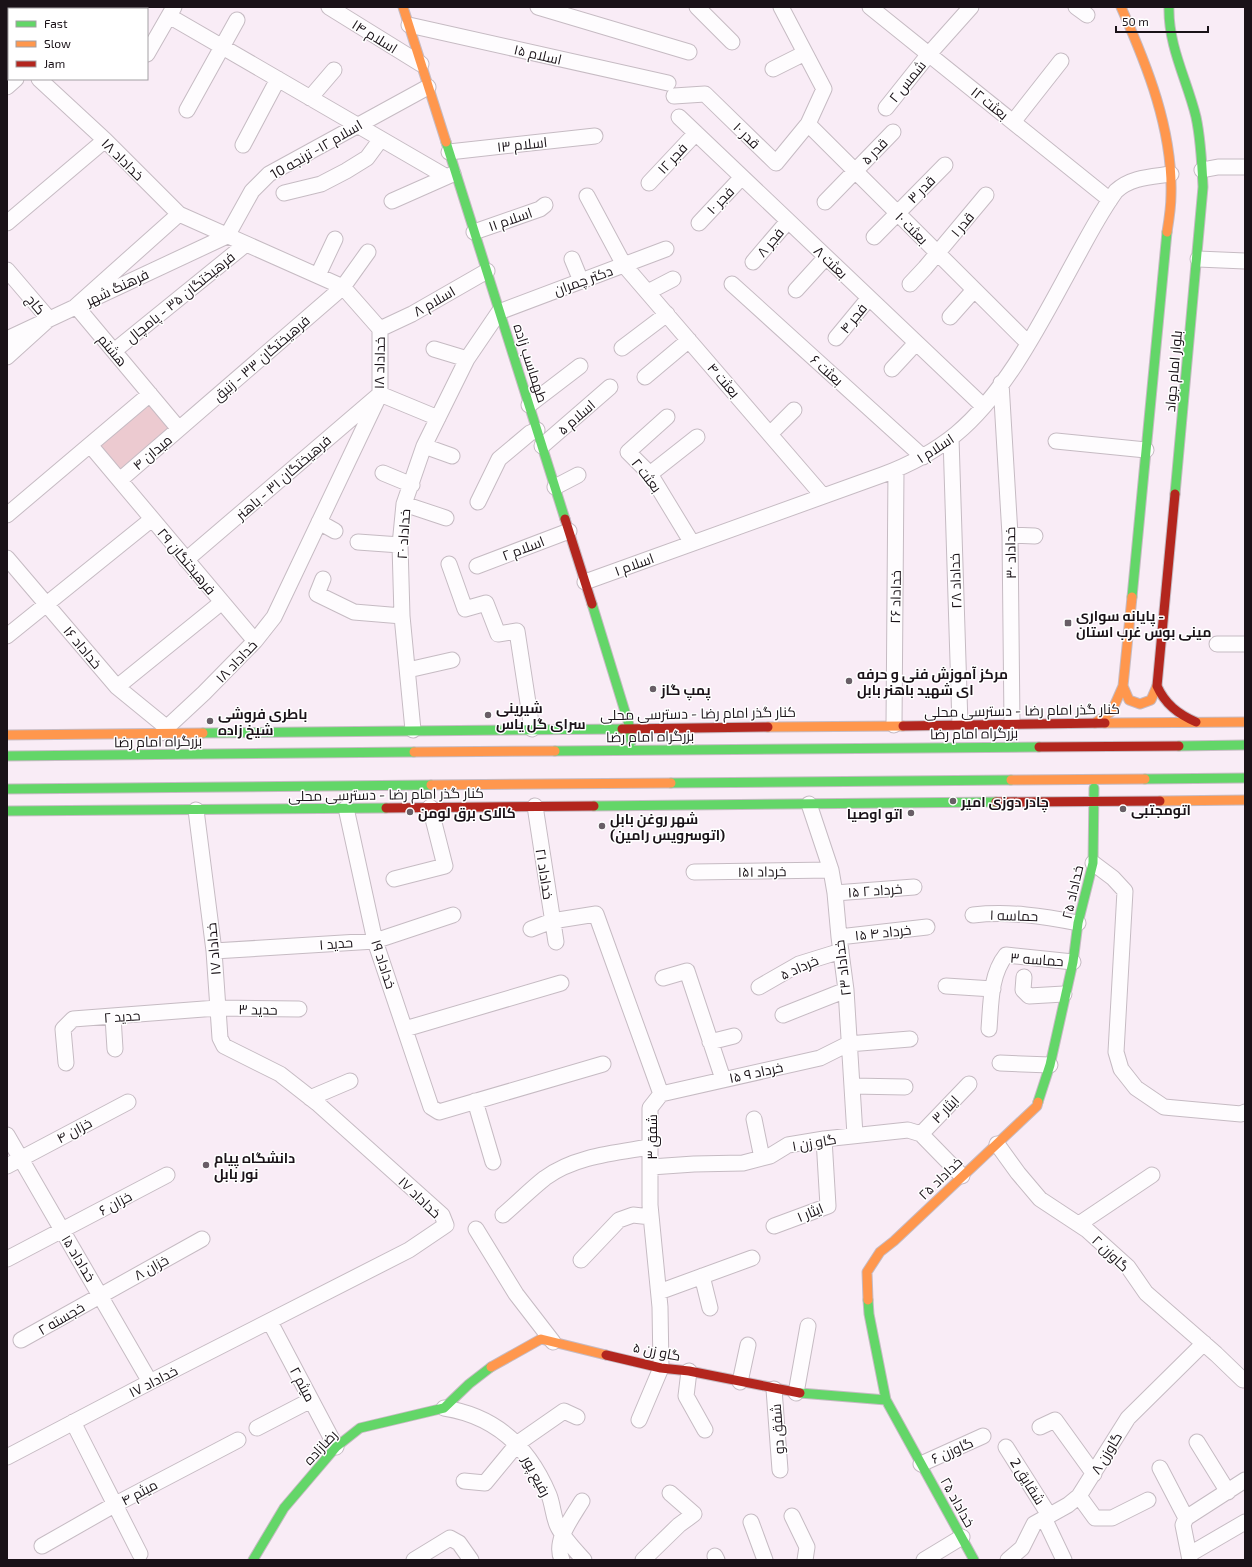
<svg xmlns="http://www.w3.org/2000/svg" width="1252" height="1567" font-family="'Exo 2',Cairo,sans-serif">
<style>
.green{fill:#eccad0}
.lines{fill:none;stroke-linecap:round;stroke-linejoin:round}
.street-casing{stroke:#c6bbc3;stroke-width:17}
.fast-casing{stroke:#c6bbc3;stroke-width:11}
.slow-casing{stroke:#c6bbc3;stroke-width:11}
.jam-casing{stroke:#c6bbc3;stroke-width:11}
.street{stroke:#fefcfe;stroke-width:15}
.fast{stroke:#63d668;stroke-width:9}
.slow{stroke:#ff974d;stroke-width:9}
.jam{stroke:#b3261e;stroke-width:9}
.poi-dot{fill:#685e66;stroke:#fff;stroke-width:1.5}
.labels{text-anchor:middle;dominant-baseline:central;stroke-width:3;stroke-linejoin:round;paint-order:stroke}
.street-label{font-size:14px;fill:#1a1218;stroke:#fff}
.poi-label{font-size:14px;font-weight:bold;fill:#1a1218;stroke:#fff;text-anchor:start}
</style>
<rect width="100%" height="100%" fill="#f9ecf6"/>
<path class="green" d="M 149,403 L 170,429 L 120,472 L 98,446 Z"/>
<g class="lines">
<defs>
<path id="street" d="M 329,7 L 421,64
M 538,7 L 689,52
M 697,7 L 732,42
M 870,7 L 1110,200
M 1076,7 L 1087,15
M 169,16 L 445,176
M 7,20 L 9,23
M 409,25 L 668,83
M 147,54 L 174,7
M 773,69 L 805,53
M 39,79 L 105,140 L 179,214 L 343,287 L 380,329 L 380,394 L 274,617 L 255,641 L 204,693 L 161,733
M 7,87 L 16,79
M 674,96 L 705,94 L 776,163 L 808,124 L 824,89 L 781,7
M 310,98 L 334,70
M 886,108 L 929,54 L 971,7
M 187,110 L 237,20
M 679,117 L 983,406
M 1013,122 L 1061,61
M 808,124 L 1028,343
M 243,145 L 278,79
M 449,152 L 595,136
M 1202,170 L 1218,167 L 1245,167
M 649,183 L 696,133
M 284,193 L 321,184 L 346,171 L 367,158 L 381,139
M 587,196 L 624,265 L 823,496
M 392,201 L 453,174
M 825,202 L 893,132
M 179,214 L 76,306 L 179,429
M 7,223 L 105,140
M 699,223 L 742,177
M 474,232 L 540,209 L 545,205
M 874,237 L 945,165
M 572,259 L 581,281
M 1198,259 L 1245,261
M 753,262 L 788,221
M 7,270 L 49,319 L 7,357
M 318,275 L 335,239
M 732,284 L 923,457
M 910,284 L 925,268 L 986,195
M 796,290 L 826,257
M 648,292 L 673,279
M 950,317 L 974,290
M 380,329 L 412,314 L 487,271
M 836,338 L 869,298
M 7,339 L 227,236 L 252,191 L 269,174 L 428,87
M 622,348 L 667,314
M 434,349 L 467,359
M 114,351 L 246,244
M 892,369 L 916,343
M 645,377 L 689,340
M 1001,383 L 1010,535 L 1012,724
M 529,405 L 580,366
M 667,417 L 628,452 L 650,474 L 692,543
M 770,434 L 794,410
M 951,438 L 960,725
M 1056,441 L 1146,450
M 90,445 L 255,641
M 424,446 L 452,456
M 542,446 L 610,387
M 383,473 L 412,485
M 650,474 L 697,437
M 120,480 L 343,287 L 368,252
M 555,487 L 578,475
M 478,502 L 499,459 L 530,433 L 537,430
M 404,504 L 446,518
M 7,515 L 150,394
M 319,522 L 335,531
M 1010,535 L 1035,536
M 358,542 L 400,545
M 7,558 L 117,687 L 166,727
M 186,560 L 380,394 L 438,418
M 449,564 L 465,609 L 486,603 L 498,634 L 517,631 L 532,729
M 477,566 L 569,531
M 323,579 L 317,594 L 354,612 L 402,616
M 585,582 L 882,475 C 909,465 934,452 956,434 C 1010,389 1046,312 1080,251 C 1091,231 1102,210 1116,191 C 1131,177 1151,177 1171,174
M 7,636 L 152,519
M 1217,644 L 1245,644
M 408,670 L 452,660
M 117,687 L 222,602
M 894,725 L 896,470
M 413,730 L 402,616 L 400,545 L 404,504 L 424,446 L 467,359 L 499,312 L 666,249
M 809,804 L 831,870 L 835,893 L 839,937 L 846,990 L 855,1135
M 535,806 L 556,942
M 346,808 L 375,941 L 431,1107 L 439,1112 L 603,1064
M 1093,863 L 1113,878 L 1125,891 L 1116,1052 L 1121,1069 L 1136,1088 L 1164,1107 L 1241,1114 L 1245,1112
M 694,872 L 831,870
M 394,879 L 445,866 L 430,807
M 835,893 L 914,887
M 973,915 C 1009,911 1043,916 1078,923
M 531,929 L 552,921 L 596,914 L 661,1094 L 650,1108 L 650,1205 L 660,1307 L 661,1368 L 639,1420
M 839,937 L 927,927
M 214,951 L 375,941 L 453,915
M 1024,977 L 1023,990 L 1029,996 L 1064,994
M 663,978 L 687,971 L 723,1079
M 946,986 L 993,989
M 759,987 L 799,964 L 841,951
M 783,1015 L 846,990
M 113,1017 L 115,1049
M 405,1029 L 561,983
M 989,1029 C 991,1004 990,975 1006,955 L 1073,962
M 710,1042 L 734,1036
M 66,1063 L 63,1029 L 73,1019 L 217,1008 L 299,1009
M 1000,1063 L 1050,1065
M 852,1086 L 905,1087
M 661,1094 L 820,1058 L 848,1044 L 910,1039
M 310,1098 L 350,1081
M 475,1101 L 493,1162
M 754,1119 L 762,1158
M 921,1134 L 969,1084
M 7,1135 L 150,1382
M 997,1144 L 1018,1173 L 1040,1199 L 1087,1230 L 1128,1267 L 1146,1293 L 1216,1354 L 1243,1380
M 7,1166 L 128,1102
M 651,1167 L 694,1164 L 743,1163 L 770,1156 L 788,1145 L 824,1139 L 908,1130 L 921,1134 L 962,1176
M 503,1215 C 517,1203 531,1189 545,1178 C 575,1156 615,1153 650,1147
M 1079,1224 L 1152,1175
M 774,1226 L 828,1206 L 824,1139
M 476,1229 L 516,1294 L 553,1342
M 7,1259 L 167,1175
M 581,1260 L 619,1220 L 633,1215 L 651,1217
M 702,1276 L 710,1308
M 659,1292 L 752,1258
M 270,1322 L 336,1447
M 21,1340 L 202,1239
M 689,1371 L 686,1396 L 705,1430
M 740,1382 L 748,1345
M 774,1389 L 780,1470
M 796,1393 L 808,1326
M 444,1408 C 496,1416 529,1447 549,1495 C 553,1505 553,1517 558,1527 C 564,1539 575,1550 584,1560
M 73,1422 L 140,1554
M 1040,1427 L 1055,1420 L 1094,1474
M 257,1428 L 311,1400
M 1197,1442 L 1228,1492
M 1006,1447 L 1049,1515
M 7,1457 L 150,1382 L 409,1250 L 446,1225 L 442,1215 L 317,1103 L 280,1074 L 224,1046 L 220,1038 L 214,951 L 196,810
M 921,1464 L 983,1436
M 1160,1468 L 1186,1518
M 464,1481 L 485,1483 L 518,1443 L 564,1411 L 577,1417
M 1079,1496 L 1095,1518 L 1112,1518 L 1148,1500
M 792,1516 L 807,1547 L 805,1560
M 1044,1518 L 1064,1560
M 751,1522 L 765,1560
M 42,1546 L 114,1505 L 238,1440
M 1190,1554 L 1245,1522
M 715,1556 L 717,1560
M 414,1560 L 450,1538 L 459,1543 L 471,1560
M 562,1560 C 553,1541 572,1518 582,1501
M 643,1560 L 679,1525 L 694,1514 L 670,1493
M 924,1560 L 962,1537
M 1008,1560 L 1022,1548 L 1034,1524 L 1068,1505 L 1079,1496 L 1128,1418 L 1204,1343
M 1190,1560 L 1183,1525 L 1186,1518 L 1245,1480"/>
<path id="fast" d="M 1169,7 C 1168,46 1187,80 1196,117 C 1201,140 1202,164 1203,187 L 1175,494
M 446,142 L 565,519
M 1132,597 L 1167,232
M 592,604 L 630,728 L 631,742
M 203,733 L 622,729
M 1179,746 L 1245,745
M 555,751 L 1039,747
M 7,756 L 414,752
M 1145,779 L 1245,778
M 671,783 L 1011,780
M 7,789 L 431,785
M 594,806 L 996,802
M 7,811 L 386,808
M 1038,1102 L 1050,1065 L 1073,962 L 1078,923 L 1093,863 L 1094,788
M 868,1300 L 869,1314 L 886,1400 L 974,1560
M 800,1393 L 886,1400
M 253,1560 L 284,1508 L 336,1447 L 360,1428 L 444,1408 L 469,1384 L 491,1367"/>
<path id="slow" d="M 403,7 L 446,142
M 1121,7 C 1147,65 1173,130 1171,195 C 1171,208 1169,220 1167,232
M 1123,686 L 1129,700 L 1140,704 L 1151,700 L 1157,686
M 1095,723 L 1112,711 L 1123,686 L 1132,597
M 1105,723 L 1245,722
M 768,727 L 903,726
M 7,735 L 203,733
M 414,752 L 555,751
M 1011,780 L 1145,779
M 431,785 L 671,783
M 1160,801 L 1245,800
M 868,1300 L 867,1272 L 880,1252 L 894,1241 L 1037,1106 L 1038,1102
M 491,1367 L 541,1339 L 606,1355"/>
<path id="jam" d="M 1175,494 L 1157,686 C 1165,704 1178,714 1196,722
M 565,519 L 592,604
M 903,726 L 1105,723
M 622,729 L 768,727
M 1039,747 L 1179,746
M 996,802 L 1160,801
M 386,808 L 594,806
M 606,1355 L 661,1368 L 689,1371 L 800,1393"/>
</defs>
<use href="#street" class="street-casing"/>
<use href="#fast" class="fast-casing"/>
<use href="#slow" class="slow-casing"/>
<use href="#jam" class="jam-casing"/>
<use href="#street" class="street"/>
<use href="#fast" class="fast"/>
<use href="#slow" class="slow"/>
<use href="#jam" class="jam"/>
</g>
<g class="poi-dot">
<rect x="1064" y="619" width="8" height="8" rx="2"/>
<circle cx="849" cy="681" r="4"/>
<circle cx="653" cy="689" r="4"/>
<circle cx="488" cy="715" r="4"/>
<circle cx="210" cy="721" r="4"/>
<circle cx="953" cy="801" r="4"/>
<circle cx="1123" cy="809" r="4"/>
<circle cx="410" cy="812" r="4"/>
<circle cx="911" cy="813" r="4"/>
<circle cx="602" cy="826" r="4"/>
<circle cx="206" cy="1165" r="4"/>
</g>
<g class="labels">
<g class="street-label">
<text transform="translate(375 36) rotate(32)">اسلام ۱۴</text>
<text transform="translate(538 54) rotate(13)">اسلام ۱۵</text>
<text transform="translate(907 81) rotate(-51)">شمس ۲</text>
<text transform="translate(990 103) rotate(39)">بعثت ۱۲</text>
<text transform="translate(747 135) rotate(44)">قدر ۱۰</text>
<text transform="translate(522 144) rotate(-6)">اسلام ۱۳</text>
<text transform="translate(316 149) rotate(-30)">اسلام ۱۲- ترنجه 10</text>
<text transform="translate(874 151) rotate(-46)">قدر ۵</text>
<text transform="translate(672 158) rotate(-47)">فجر ۱۲</text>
<text transform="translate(123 159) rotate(45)">خداداد ۱۸</text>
<text transform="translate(921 189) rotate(-45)">قدر ۳</text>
<text transform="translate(720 200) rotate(-46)">فجر ۱۰</text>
<text transform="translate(510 219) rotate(-19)">اسلام ۱۱</text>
<text transform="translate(962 224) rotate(-50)">قدر ۱</text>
<text transform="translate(912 228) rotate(45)">بعثت ۱۰</text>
<text transform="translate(770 242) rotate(-50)">فجر ۸</text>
<text transform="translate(831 262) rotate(44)">بعثت ۸</text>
<text transform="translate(583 280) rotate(-20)">دکتر چمران</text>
<text transform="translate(117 287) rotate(-25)">فرهنگ شهر</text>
<text transform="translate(180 297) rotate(-39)">فرهیختگان ۳۵ - پامچال</text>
<text transform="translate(434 301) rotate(-30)">اسلام ۸</text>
<text transform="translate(36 304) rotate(50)">کاج</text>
<text transform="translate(853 318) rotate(-51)">فجر ۴</text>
<text transform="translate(113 350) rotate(50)">هشتم</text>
<text transform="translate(261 358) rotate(-41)">فرهیختگان ۳۳ - زنبق</text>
<text transform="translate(379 363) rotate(-89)">خداداد ۱۸</text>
<text transform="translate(531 363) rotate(72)">طهماسب زاده</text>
<text transform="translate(827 370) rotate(42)">بعثت ۶</text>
<text transform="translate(1173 371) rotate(-85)">بلوار امام جواد</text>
<text transform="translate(724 380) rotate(49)">بعثت ۴</text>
<text transform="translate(576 417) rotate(-41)">اسلام ۵</text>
<text transform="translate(935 448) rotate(-33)">اسلام ۱</text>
<text transform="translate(152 452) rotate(-40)">میدان ۴</text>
<text transform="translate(647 475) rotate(52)">بعثت ۲</text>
<text transform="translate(283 477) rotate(-41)">فرهیختگان ۳۱ - باهنر</text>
<text transform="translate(403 534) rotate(-86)">خداداد ۲۰</text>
<text transform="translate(523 548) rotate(-21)">اسلام ۲</text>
<text transform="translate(1010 553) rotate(-91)">خداداد ۳۰</text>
<text transform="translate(187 561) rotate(50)">فرهیختگان ۲۹</text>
<text transform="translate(634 564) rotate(-20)">اسلام ۱</text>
<text transform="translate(955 581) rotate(-92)">خداداد ۲۸</text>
<text transform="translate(895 597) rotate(-89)">خداداد ۲۶</text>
<text transform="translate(83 647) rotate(50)">خداداد ۱۶</text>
<text transform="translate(236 661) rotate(-46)">خداداد ۱۸</text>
<text transform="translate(1022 710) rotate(-1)">کنار گذر امام رضا - دسترسی محلی</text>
<text transform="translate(698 713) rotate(-1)">کنار گذر امام رضا - دسترسی محلی</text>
<text transform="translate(974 733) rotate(-1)">بزرگراه امام رضا</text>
<text transform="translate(650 736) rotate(-1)">بزرگراه امام رضا</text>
<text transform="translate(158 741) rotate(-1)">بزرگراه امام رضا</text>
<text transform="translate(386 794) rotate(-1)">کنار گذر امام رضا - دسترسی محلی</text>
<text transform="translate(762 871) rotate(-1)">۱۵خرداد ۱</text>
<text transform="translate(545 874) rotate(81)">خداداد ۲۱</text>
<text transform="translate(875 890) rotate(-4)">۱۵ خرداد ۲</text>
<text transform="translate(1072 892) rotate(-77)">خداداد ۲۵</text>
<text transform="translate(1014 915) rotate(2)">حماسه ۱</text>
<text transform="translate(883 932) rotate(-6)">۱۵ خرداد ۴</text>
<text transform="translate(336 943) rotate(-4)">حدید ۱</text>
<text transform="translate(213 949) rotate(-95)">خداداد ۱۷</text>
<text transform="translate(1037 959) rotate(4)">حماسه ۳</text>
<text transform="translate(384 964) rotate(72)">خداداد ۱۹</text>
<text transform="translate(799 967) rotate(-24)">خرداد ۵</text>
<text transform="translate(842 968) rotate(-97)">خداداد ۲۳</text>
<text transform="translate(258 1009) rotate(1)">حدید ۳</text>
<text transform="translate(122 1016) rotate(-4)">حدید ۲</text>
<text transform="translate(756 1072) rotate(-12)">۱۵ خرداد ۹</text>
<text transform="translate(945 1109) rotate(-46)">ایثار ۳</text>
<text transform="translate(74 1130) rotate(-28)">خزان ۴</text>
<text transform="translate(651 1137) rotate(-90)">شفق ۳</text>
<text transform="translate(814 1142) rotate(-10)">گاو زن ۱</text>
<text transform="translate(940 1178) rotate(-44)">خداداد ۲۵</text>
<text transform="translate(420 1197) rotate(44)">خداداد ۱۷</text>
<text transform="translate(115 1203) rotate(-28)">خزان ۶</text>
<text transform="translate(810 1212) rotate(-22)">ایثار ۱</text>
<text transform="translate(1111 1253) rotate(44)">گاوزن ۲</text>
<text transform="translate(79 1258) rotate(59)">خداداد ۱۵</text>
<text transform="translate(151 1267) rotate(-29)">خزان ۸</text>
<text transform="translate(61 1318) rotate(-30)">خجسته ۲</text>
<text transform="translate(657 1351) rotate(11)">گاو زن ۵</text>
<text transform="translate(153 1381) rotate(-27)">خداداد ۱۷</text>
<text transform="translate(303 1384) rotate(62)">میثم ۲</text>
<text transform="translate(777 1429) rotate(-94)">شفق دو</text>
<text transform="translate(320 1447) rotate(-47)">رضازاده</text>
<text transform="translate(952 1450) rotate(-24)">گاوزن ۶</text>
<text transform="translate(1106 1453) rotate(-59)">گاوزن ۸</text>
<text transform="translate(537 1476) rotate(62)">رفیع پور</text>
<text transform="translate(1028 1481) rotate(58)">شقایق 2</text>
<text transform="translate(139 1492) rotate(-28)">میثم ۴</text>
<text transform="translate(958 1502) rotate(61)">خداداد ۲۵</text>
</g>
<g class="poi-label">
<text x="1076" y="615">پایانه سواری -<tspan x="1076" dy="16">مینی بوس غرب استان</tspan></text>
<text x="857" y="673">مرکز آموزش فنی و حرفه<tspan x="857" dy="16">ای شهید باهنر بابل</tspan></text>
<text x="661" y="689">پمپ گاز</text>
<text x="496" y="707">شیرینی<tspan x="496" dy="16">سرای گل یاس</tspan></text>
<text x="218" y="713">باطری فروشی<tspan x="218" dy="16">شیخ زاده</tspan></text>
<text x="961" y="801">چادر دوزی امیر</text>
<text x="1131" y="809">اتومجتبی</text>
<text x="418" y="812">کالای برق لومن</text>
<text x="903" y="813" text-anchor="end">اتو اوصیا</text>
<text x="610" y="818">شهر روغن بابل<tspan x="610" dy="16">(اتوسرویس رامین)</tspan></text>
<text x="214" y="1157">دانشگاه پیام<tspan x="214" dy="16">نور بابل</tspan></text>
</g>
</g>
<rect width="1252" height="1567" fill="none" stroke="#1a1218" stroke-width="16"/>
<rect x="8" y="8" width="140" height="72" fill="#ffffff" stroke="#a3a0a3"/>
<rect x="16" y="21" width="20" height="6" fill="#63d668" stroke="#a3a0a3"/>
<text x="44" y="28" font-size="12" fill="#1a1218">Fast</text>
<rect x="16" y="41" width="20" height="6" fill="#ff974d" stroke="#a3a0a3"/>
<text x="44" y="48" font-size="12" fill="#1a1218">Slow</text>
<rect x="16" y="61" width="20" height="6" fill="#b3261e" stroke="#a3a0a3"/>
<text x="44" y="68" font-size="12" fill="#1a1218">Jam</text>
<path d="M1116 26v6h92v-6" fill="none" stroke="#1a1218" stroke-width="2"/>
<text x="1122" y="26" font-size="12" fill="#1a1218" stroke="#ffffff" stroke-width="3" paint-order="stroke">50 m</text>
</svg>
